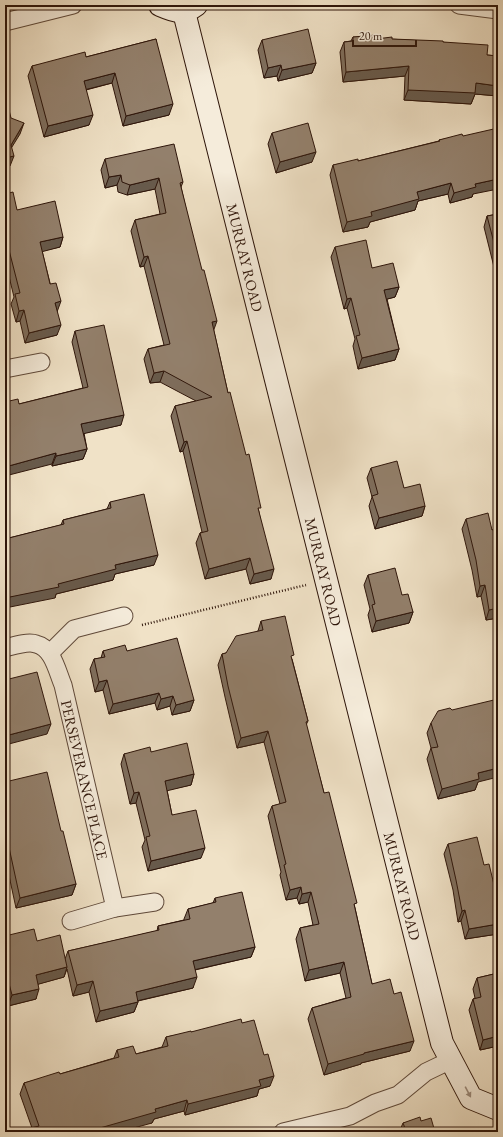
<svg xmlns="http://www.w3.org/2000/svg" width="503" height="1137" font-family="'EB Garamond',serif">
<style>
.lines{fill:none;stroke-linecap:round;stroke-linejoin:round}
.street-casing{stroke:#5e4839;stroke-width:19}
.secondary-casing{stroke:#2e150a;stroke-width:24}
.path{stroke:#2e150a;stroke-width:2.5;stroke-dasharray:1 2;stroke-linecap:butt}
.street{stroke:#f5ecdb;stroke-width:17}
.secondary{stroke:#f5ecdb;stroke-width:22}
.wall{fill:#7e6e5d;stroke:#2e150a}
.shaded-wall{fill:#675a4c;stroke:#2e150a}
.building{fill:#93806c;stroke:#2e150a}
.oneway{fill:#9b8b7d}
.labels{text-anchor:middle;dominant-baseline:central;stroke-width:3;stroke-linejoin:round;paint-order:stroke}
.street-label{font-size:15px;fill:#2e150a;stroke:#f5ecdb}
</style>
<rect width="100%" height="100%" fill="#f0e2c7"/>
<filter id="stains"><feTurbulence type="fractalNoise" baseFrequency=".005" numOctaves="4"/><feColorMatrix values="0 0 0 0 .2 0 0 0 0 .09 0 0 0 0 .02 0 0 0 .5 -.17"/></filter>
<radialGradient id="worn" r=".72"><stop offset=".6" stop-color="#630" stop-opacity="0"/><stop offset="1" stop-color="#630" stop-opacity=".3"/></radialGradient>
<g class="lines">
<defs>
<g id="street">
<path d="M 459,5 L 498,10"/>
<path d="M 5,22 L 73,5"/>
<path d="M 5,369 L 41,362"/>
<path id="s1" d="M 5,648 C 13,646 28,641 36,644 C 53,648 57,671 63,685 L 115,908"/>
<path d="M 50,653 L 74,629 L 124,616"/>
<path d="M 71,921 L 115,908 L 155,902"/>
<path d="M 283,1132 L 350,1116 L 375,1103 L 398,1095 L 426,1072 L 451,1060"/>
</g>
<g id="secondary">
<path d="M 160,5 C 174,11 183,15 196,5"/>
<path id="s2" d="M 184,12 L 442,1043 L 471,1098 L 498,1109"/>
</g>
</defs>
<use href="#street" class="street-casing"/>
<use href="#secondary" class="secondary-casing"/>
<path class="path" d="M 142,625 L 306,585"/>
<use href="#street" class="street"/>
<use href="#secondary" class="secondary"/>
</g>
<path class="wall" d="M 353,37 L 443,42 L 487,55 L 498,56 L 498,96 L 475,94 L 471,104 L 404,100 L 405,76 L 343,82 L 340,52 L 344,42 L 351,41 Z
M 156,39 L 169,115 L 123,126 L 112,83 L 86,90 L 89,125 L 44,137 L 28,76 L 32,66 L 86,57 Z
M 262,40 L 316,63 L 312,73 L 278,81 L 277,76 L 264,78 L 258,50 Z
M 272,133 L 312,162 L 276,173 L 268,144 Z
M 463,136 L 473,194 L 472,197 L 450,203 L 448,194 L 418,201 L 415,210 L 370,222 L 368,227 L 343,232 L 330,175 L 333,165 L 358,161 L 439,141 L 439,140 Z
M 105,159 L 183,182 L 181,187 L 228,393 L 259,512 L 271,579 L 250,584 L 246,569 L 205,579 L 196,543 L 200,533 L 202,532 L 183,451 L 180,452 L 171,416 L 175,406 L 196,401 L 160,382 L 150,383 L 144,359 L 148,349 L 164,345 L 144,266 L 140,267 L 131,231 L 135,220 L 160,214 L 155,189 L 127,195 L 118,192 L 117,185 L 105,188 L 101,170 Z
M 17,210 L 63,237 L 60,247 L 42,251 L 57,311 L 57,335 L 25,343 L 20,321 L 16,322 L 11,304 L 14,297 L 5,260 Z
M 498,214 L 498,271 L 495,271 L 484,227 L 487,216 Z
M 335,247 L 372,268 L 399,287 L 395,297 L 387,299 L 399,349 L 395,360 L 358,369 L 353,346 L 355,339 L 347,308 L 344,309 L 331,257 Z
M 75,331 L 121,425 L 84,433 L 87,449 L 83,459 L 52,466 L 52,464 L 19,404 L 83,388 L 72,342 Z
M 371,468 L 404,488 L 425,506 L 422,516 L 375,529 L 369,506 L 372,497 L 367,478 Z
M 110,502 L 154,565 L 115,574 L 113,580 L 56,594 L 55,598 L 5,539 L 61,525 L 63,520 L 107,509 Z
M 466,519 L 492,530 L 498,528 L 498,618 L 486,620 L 481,596 L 477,597 L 472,570 L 462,529 Z
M 368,575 L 402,595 L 413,612 L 409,623 L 372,632 L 368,615 L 370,609 L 364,585 Z
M 261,621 L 292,659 L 308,721 L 306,725 L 324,793 L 355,908 L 372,984 L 394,994 L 410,1051 L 361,1063 L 361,1064 L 324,1075 L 308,1019 L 312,1008 L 346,998 L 340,973 L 305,981 L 296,939 L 300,928 L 313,925 L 308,902 L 299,904 L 297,898 L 286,900 L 280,875 L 281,872 L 268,816 L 272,806 L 280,804 L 264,742 L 237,748 L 225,697 L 218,665 L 222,654 L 226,653 L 258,631 Z
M 103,651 L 127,651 L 194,700 L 190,711 L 172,715 L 170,706 L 157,710 L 155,703 L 109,714 L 103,690 L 95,692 L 90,669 L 94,659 L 101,658 Z
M 431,723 L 478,782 L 475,790 L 438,799 L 427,759 L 431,748 L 427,733 Z
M 151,752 L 194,774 L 191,785 L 167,790 L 172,815 L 201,858 L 148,871 L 142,847 L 145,840 L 136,803 L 130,804 L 121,764 L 124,754 Z
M 5,782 L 76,884 L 72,895 L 16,908 L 5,857 Z
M 448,844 L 484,865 L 495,889 L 498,889 L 498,934 L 465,939 L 461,921 L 458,922 L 453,890 L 444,854 Z
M 215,898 L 255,947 L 251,957 L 195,970 L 193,988 L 138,1001 L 138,1002 L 134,1012 L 96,1022 L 89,992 L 73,996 L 67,969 L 64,977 L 38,984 L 36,999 L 8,1006 L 5,994 L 5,936 L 65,959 L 68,951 L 157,931 L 158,926 L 184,920 L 184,919 L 188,909 L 213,903 Z
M 498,973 L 498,1046 L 480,1050 L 469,1010 L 473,999 L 475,998 L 473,989 L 477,978 Z
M 242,1023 L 270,1086 L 259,1089 L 257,1096 L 185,1115 L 184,1111 L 154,1119 L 152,1123 L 32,1128 L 20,1094 L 24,1083 L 60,1074 L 114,1058 L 117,1050 L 136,1054 L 162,1047 L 166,1037 Z
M 421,1121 L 435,1132 L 400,1130 L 403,1123 Z"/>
<path class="shaded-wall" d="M 316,63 L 312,73 L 278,81 L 282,70 Z
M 281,65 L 277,76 L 264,78 L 268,68 Z
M 409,66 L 405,76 L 343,82 L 346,72 Z
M 115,73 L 112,83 L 80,91 L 84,81 Z
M 476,83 L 498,86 L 498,96 L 475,94 L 471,104 L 404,100 L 408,90 Z
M 173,104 L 169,115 L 123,126 L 126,116 Z
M 93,115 L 89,125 L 44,137 L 48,126 Z
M 24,123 L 20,134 L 7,155 L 11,145 Z
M 316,152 L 312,162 L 276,173 L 280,162 Z
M 14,156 L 10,166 L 5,168 L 5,158 Z
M 121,175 L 117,185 L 105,188 L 109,177 Z
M 159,178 L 155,189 L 127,195 L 130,185 Z
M 498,179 L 498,189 L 473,194 L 472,197 L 450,203 L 454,193 L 475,184 Z
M 451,183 L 448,194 L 418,201 L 415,210 L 370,222 L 368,227 L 343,232 L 347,222 L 417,192 Z
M 63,237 L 60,247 L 37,253 L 40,242 Z
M 9,250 L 5,260 L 5,251 Z
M 148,256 L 144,266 L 140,267 L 144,257 Z
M 498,263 L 498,271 L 495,271 Z
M 399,287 L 395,297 L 380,301 L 384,290 Z
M 351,298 L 347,308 L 344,309 L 347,299 Z
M 61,301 L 57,312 L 55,303 Z
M 24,310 L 20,321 L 16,322 L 19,311 Z
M 217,321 L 213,332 L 212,322 Z
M 61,325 L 57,335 L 25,343 L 29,333 Z
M 399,349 L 395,360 L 358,369 L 362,358 Z
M 164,371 L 160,382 L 150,383 L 154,373 Z
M 124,415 L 121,425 L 78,435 L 81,424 Z
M 187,441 L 183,451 L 180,452 L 184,442 Z
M 87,449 L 83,459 L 52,466 L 56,456 Z
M 56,453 L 52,464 L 5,476 L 5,467 Z
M 425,506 L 422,516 L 375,529 L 379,518 Z
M 158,555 L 154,565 L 115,574 L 113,580 L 56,594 L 55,598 L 5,608 L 5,598 L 58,584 L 115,565 Z
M 250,558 L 246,569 L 205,579 L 209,569 Z
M 274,569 L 271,579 L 250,584 L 254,574 Z
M 485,585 L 481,596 L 477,597 L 480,586 Z
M 498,608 L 498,618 L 486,620 L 489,610 Z
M 413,612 L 409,623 L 372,632 L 376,621 Z
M 107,680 L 103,690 L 95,692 L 99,682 Z
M 159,693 L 155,703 L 109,714 L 113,704 Z
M 173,696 L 170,706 L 157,710 L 161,699 Z
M 194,700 L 190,711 L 172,715 L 176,705 Z
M 51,724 L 47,734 L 5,745 L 5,736 Z
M 268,731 L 264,742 L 237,748 L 241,738 Z
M 498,768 L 498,777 L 478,782 L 475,790 L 438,799 L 442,789 L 478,773 Z
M 194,774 L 191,785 L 162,792 L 165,781 Z
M 139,792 L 136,803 L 130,804 L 134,793 Z
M 205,848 L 201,858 L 148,871 L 151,861 Z
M 76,884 L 72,895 L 16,908 L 20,898 Z
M 301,887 L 297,898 L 286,900 L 290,890 Z
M 311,892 L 308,902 L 299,904 L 302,894 Z
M 465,910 L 461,921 L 458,922 L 462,911 Z
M 498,924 L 498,934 L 465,939 L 469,929 Z
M 255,947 L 251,957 L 189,971 L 193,961 Z
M 344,962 L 340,973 L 305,981 L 309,970 Z
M 67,967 L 64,977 L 32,986 L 36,975 Z
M 197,977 L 193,988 L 132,1002 L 136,992 Z
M 93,981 L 89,992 L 73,996 L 77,985 Z
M 39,989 L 36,999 L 8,1006 L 12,995 Z
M 138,1002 L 134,1012 L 96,1022 L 100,1011 Z
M 498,1036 L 498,1046 L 480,1050 L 483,1040 Z
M 414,1041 L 410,1051 L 361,1063 L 361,1064 L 324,1075 L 328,1064 L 364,1053 Z
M 274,1076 L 270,1086 L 259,1089 L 257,1096 L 185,1115 L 188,1104 L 259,1080 Z
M 187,1100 L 184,1111 L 154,1119 L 152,1123 L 119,1132 L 86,1132 L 155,1109 Z"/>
<path class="building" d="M 308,29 L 316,63 L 282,70 L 281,65 L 268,68 L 262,40 Z
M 375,35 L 376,39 L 392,37 L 392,39 L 443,41 L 443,42 L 488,45 L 487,55 L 498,56 L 498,86 L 476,83 L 475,93 L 408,90 L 409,66 L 346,72 L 344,42 L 353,41 L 353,37 Z
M 156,39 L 173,104 L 126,116 L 115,73 L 84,81 L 93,115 L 48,126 L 32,66 L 85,52 L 86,57 Z
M 5,94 L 11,118 L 24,123 L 11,145 L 14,156 L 5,158 Z
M 308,123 L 316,152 L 280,162 L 272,133 Z
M 498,128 L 498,179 L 475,184 L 476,187 L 454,193 L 451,183 L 417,192 L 419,199 L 371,212 L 372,216 L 347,222 L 333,165 L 358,159 L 358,161 L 440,141 L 439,140 L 462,134 L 463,136 Z
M 174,144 L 183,182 L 180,183 L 202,270 L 204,270 L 217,321 L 212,322 L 228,393 L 230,392 L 246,455 L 249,454 L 261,508 L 258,508 L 274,569 L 254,574 L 250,558 L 209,569 L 200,533 L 208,531 L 187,441 L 184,442 L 175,406 L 212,397 L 164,371 L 154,373 L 148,349 L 170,344 L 148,256 L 144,257 L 135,220 L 166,213 L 159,178 L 130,185 L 122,182 L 121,175 L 109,177 L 105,159 Z
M 13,192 L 17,210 L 55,201 L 63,237 L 40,242 L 50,284 L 56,283 L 61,301 L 55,303 L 61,325 L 29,333 L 24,310 L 19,311 L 15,294 L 20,293 L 9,250 L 5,251 L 5,194 Z
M 498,214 L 498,258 L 487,216 Z
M 366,240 L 372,268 L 393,263 L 399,287 L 384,290 L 399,349 L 362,358 L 356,336 L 360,335 L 351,298 L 347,299 L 335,247 Z
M 104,325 L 124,415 L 81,424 L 87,449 L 56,456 L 56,453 L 5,467 L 5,402 L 18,399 L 19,404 L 88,387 L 75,331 Z
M 397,461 L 404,488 L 420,484 L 425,506 L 379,518 L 372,496 L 378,494 L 371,468 Z
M 144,494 L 158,555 L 115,565 L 116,569 L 58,584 L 59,587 L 5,598 L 5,537 L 5,539 L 64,524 L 63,520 L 111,508 L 110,502 Z
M 488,513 L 492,530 L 498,528 L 498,608 L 489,610 L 485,585 L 480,586 L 476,560 L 466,519 Z
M 395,568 L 402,595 L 408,594 L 413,612 L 376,621 L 372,605 L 375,604 L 368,575 Z
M 285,616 L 294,655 L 291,656 L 308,721 L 306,722 L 324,793 L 329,792 L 357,903 L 354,904 L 372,984 L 390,979 L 394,994 L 401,992 L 414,1041 L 364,1053 L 364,1054 L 328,1064 L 312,1008 L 351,997 L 344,962 L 309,970 L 300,928 L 319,924 L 311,892 L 302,894 L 301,887 L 290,890 L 284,865 L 286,864 L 272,806 L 286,802 L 268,731 L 241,738 L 228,686 L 222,654 L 226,653 L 236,636 L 263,630 L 261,621 Z
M 177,638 L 194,700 L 176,705 L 173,696 L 161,699 L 159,693 L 113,704 L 107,680 L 99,682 L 94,659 L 105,657 L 103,651 L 125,645 L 127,651 Z
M 37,672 L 51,724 L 5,736 L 5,680 Z
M 498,699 L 498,768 L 478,773 L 479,779 L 442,789 L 431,748 L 438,747 L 431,723 L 438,711 L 450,708 L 452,710 Z
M 187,743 L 194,774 L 165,781 L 172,815 L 196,810 L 205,848 L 151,861 L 146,837 L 150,836 L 139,792 L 134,793 L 124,754 L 150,747 L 151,752 Z
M 47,772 L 61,831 L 63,831 L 76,884 L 20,898 L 5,829 L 5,782 Z
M 477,837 L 484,865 L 489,864 L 495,889 L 498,889 L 498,924 L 469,929 L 465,910 L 462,911 L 456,880 L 448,844 Z
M 242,892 L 255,947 L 193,961 L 197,977 L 136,992 L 138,1002 L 100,1011 L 93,981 L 77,985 L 68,951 L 159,930 L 158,926 L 190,919 L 188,909 L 216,902 L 215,898 Z
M 34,929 L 37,941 L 60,935 L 67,967 L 36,975 L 39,989 L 12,995 L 5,968 L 5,936 Z
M 498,973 L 498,1036 L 483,1040 L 473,999 L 481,997 L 477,978 Z
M 241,1019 L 242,1023 L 254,1020 L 264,1055 L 268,1054 L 274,1076 L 259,1080 L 261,1086 L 188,1104 L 187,1100 L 155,1109 L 156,1112 L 86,1132 L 16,1132 L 39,1126 L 24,1083 L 59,1072 L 60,1074 L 119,1057 L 117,1050 L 133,1046 L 136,1054 L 168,1046 L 166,1037 L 191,1031 L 191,1032 Z
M 420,1117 L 421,1121 L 431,1118 L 435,1132 L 392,1132 L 405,1128 L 403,1123 Z"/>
<defs><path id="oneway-solid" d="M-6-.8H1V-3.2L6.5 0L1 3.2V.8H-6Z"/></defs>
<use class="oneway" href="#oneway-solid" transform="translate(468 1092) rotate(62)"/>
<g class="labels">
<g class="street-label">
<text stroke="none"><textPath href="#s2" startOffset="253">MURRAY ROAD</textPath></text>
<text stroke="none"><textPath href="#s2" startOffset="577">MURRAY ROAD</textPath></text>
<text stroke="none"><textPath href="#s1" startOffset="180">PERSEVERANCE PLACE</textPath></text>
<text stroke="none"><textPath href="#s2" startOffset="901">MURRAY ROAD</textPath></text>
</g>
</g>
<rect width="503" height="1137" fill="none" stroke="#f0e2c7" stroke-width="20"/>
<rect x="6" y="6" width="491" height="1125" fill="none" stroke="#2e150a" stroke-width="2"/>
<rect x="10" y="10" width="483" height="1117" fill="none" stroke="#2e150a"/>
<path d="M353 40v6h63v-6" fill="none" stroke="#2e150a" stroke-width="2"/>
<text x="359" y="40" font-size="12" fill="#2e150a" stroke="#f5ecdb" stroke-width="3" paint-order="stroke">20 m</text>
<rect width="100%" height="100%" filter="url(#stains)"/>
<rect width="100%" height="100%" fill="url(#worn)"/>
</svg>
